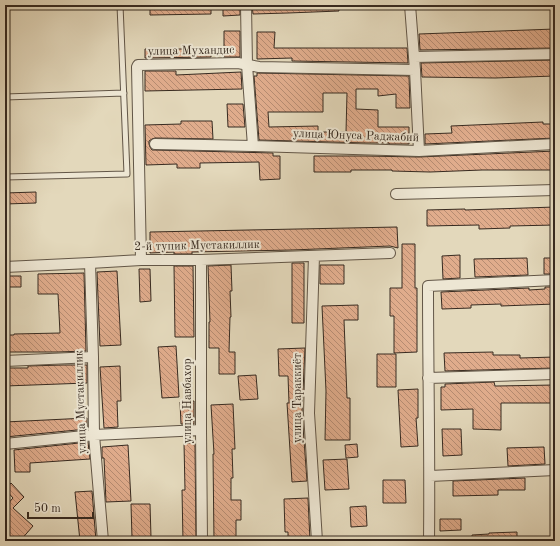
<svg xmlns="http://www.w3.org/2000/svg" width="560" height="546" font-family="'Old Standard TT',serif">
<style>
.building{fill:url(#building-back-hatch);stroke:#372a20;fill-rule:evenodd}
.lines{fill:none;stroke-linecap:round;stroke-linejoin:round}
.lane-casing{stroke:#625647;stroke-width:7}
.street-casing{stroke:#625647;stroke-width:12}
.lane{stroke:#ede6d3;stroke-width:5}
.street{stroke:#ede6d3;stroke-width:10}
.labels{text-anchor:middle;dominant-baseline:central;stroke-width:4;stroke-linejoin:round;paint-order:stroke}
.street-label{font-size:12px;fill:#372a20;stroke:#ede6d3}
</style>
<defs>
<pattern id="building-back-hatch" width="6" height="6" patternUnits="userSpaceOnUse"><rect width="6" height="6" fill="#e0ac8c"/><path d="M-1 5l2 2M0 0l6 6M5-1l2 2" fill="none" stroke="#b68c72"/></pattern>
</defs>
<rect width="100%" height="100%" fill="#e3d8bb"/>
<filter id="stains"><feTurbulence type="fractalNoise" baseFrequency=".005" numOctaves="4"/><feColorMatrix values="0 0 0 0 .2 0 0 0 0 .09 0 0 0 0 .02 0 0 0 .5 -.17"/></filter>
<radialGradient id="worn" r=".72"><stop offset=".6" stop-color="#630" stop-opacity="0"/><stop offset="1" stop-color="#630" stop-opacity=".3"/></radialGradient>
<path class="building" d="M 150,5 L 211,5 L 211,14 L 150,15 Z
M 223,5 L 240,5 L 240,15 L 223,16 Z
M 252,5 L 338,5 L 339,11 L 288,13 L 253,14 Z
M 555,29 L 555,48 L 420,50 L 419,34 Z
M 224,31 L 240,31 L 240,57 L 224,57 Z
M 257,32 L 275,32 L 274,48 L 407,48 L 408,63 L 292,61 L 292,58 L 257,59 Z
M 145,49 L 211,49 L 211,57 L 145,58 Z
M 555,60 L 555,76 L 495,78 L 422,77 L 421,63 Z
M 145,71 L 176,71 L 176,75 L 241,72 L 242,89 L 145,91 Z
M 257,73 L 409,76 L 410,108 L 396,108 L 396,94 L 378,96 L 378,89 L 356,89 L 356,109 L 378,110 L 378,127 L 409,127 L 409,144 L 389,144 L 389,143 L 366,143 L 259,140 L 254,76 L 257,76 ZM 323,93 L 347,93 L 346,132 L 318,132 L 318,126 L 269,127 L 268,112 L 323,112 Z
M 227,104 L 243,104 L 245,127 L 228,127 Z
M 181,121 L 212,121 L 213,139 L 155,138 L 152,139 L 149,141 L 149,144 L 150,147 L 152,150 L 155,150 L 273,153 L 273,156 L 280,156 L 280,179 L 260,180 L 259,162 L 200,163 L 200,168 L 177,168 L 177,164 L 146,165 L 145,125 L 181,124 Z
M 543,122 L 543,124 L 555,124 L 555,138 L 425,144 L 425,134 L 452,133 L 451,126 Z
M 555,151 L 555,170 L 482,170 L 430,172 L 392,171 L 392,170 L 351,170 L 351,172 L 314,172 L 314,156 L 366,156 L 419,157 Z
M 36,192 L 36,203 L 5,204 L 5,193 Z
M 555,207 L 555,225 L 510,226 L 510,228 L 479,229 L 479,225 L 427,226 L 427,210 L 465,209 L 465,210 Z
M 397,227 L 398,248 L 390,246 L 292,250 L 192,252 L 192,254 L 174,254 L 174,252 L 150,253 L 150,232 Z
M 402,244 L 415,244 L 415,288 L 417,288 L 417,352 L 394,353 L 394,316 L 390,316 L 390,288 L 402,288 Z
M 460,255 L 460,278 L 443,279 L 442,256 Z
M 527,258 L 528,275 L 475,277 L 474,259 Z
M 544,258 L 555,258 L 555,274 L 544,274 Z
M 292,263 L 304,263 L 304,323 L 292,323 Z
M 231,265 L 232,291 L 230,291 L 231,317 L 230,317 L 229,352 L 235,352 L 235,374 L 219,374 L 219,348 L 209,348 L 209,322 L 210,322 L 208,266 Z
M 320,265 L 344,265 L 344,284 L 320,284 Z
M 174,266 L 193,266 L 194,337 L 175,337 Z
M 139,269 L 150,269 L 151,301 L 140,302 Z
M 117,271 L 121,345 L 100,346 L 97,272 Z
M 84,273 L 86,351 L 58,352 L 5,352 L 5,335 L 14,335 L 14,334 L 60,333 L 58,294 L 38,294 L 38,274 Z
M 6,276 L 21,276 L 21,287 L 6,287 Z
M 545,287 L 555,287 L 555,304 L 501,306 L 501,304 L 471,305 L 471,308 L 442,309 L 441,292 L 529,288 L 529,290 L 545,289 Z
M 358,305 L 358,320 L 344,320 L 347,398 L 350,398 L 350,440 L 325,440 L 326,391 L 322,306 Z
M 176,346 L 179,397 L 162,398 L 158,347 Z
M 305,348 L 302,413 L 307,481 L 292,482 L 287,403 L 289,403 L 288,376 L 279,376 L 278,349 Z
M 493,352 L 493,355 L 520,355 L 520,358 L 555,357 L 555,368 L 445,371 L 444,353 Z
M 377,354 L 396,354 L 396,387 L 377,387 Z
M 63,365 L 87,365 L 87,383 L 5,386 L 5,368 L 28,368 L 28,366 Z
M 120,366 L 121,401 L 117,401 L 118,427 L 104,428 L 100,367 Z
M 256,375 L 258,399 L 240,400 L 238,376 Z
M 494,382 L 495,386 L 497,386 L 555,385 L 555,403 L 501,403 L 501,430 L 473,429 L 473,409 L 441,410 L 441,387 L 445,387 L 445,384 Z
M 418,389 L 418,418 L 416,418 L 418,446 L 401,447 L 398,390 Z
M 194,401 L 194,424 L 181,424 L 180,402 Z
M 233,404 L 235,449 L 232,449 L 233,478 L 231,478 L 231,500 L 241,500 L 241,520 L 236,520 L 236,541 L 214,541 L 213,454 L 214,454 L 211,405 Z
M 87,418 L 87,429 L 5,437 L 5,422 Z
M 442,429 L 461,429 L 462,455 L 443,456 Z
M 88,442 L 90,459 L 30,463 L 30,472 L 15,472 L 14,450 Z
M 184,443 L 195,443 L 196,541 L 183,541 L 182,490 L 185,490 Z
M 357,444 L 358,457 L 346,458 L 345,445 Z
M 128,445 L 131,501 L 106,502 L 104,458 L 102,458 L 102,447 Z
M 544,447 L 545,464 L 508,466 L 507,448 Z
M 347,459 L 349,489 L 325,490 L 323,460 Z
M 525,478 L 525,490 L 498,490 L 498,495 L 453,496 L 453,481 Z
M 383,480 L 405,480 L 406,503 L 383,503 Z
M 11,483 L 24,497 L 13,508 L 33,526 L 20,541 L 10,541 L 5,536 L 5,507 L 13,498 L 5,489 Z
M 92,491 L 96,541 L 80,541 L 75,492 Z
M 308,498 L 310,541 L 288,541 L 288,532 L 285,532 L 284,499 Z
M 131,504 L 150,504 L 151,537 L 132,538 Z
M 366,506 L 367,526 L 351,527 L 350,507 Z
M 440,519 L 461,519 L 461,530 L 440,531 Z
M 517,532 L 517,541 L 472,541 L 472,535 L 489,534 L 489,533 Z"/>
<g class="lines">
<defs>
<path id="lane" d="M 5,97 L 124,93
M 5,177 L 127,174 L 120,5"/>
<path id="street" d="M 246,5 L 247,65 L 253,146
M 410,5 L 415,70 L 419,151
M 414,57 L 555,54
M 155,144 L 253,146 L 419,151 L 555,144
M 396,194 L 555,190
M 314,256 L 309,413 L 317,541
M 141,260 L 137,67 L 138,65 L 238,63 L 259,67 L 415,70
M 201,260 L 201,430 L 202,541
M 90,263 L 93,357 L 94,435 L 103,541
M 5,267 L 90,263 L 141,260 L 201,260 L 390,253
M 5,361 L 93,357
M 428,378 L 555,374
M 5,444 L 94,435 L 201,430
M 430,476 L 555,470
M 429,541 C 430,456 428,371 428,286 L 555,280"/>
</defs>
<use href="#lane" class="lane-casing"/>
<use href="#street" class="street-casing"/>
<use href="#lane" class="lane"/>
<use href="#street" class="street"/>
</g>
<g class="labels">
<g class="street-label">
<text transform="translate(191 51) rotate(-1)">улица Мухандис</text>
<text transform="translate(356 136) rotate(2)">улица Юнуса Раджабий</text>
<text transform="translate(197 246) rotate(-1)">2-й тупик Мустакиллик</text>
<text transform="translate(298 398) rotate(-90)">улица Тараккиёт</text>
<text transform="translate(188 401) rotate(-90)">улица Навбахор</text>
<text transform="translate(81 402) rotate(-92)">улица Мустакиллик</text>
</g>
</g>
<rect width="560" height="546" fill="none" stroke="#e3d8bb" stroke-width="20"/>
<rect x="6" y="6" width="548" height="534" fill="none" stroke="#372a20" stroke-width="2"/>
<rect x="10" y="10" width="540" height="526" fill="none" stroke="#372a20"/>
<path d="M28 512v6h65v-6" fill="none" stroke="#372a20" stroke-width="2"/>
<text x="34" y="512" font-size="12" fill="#372a20" stroke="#ede6d3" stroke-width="3" paint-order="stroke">50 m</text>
<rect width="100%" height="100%" filter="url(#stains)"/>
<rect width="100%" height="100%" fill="url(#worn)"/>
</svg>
